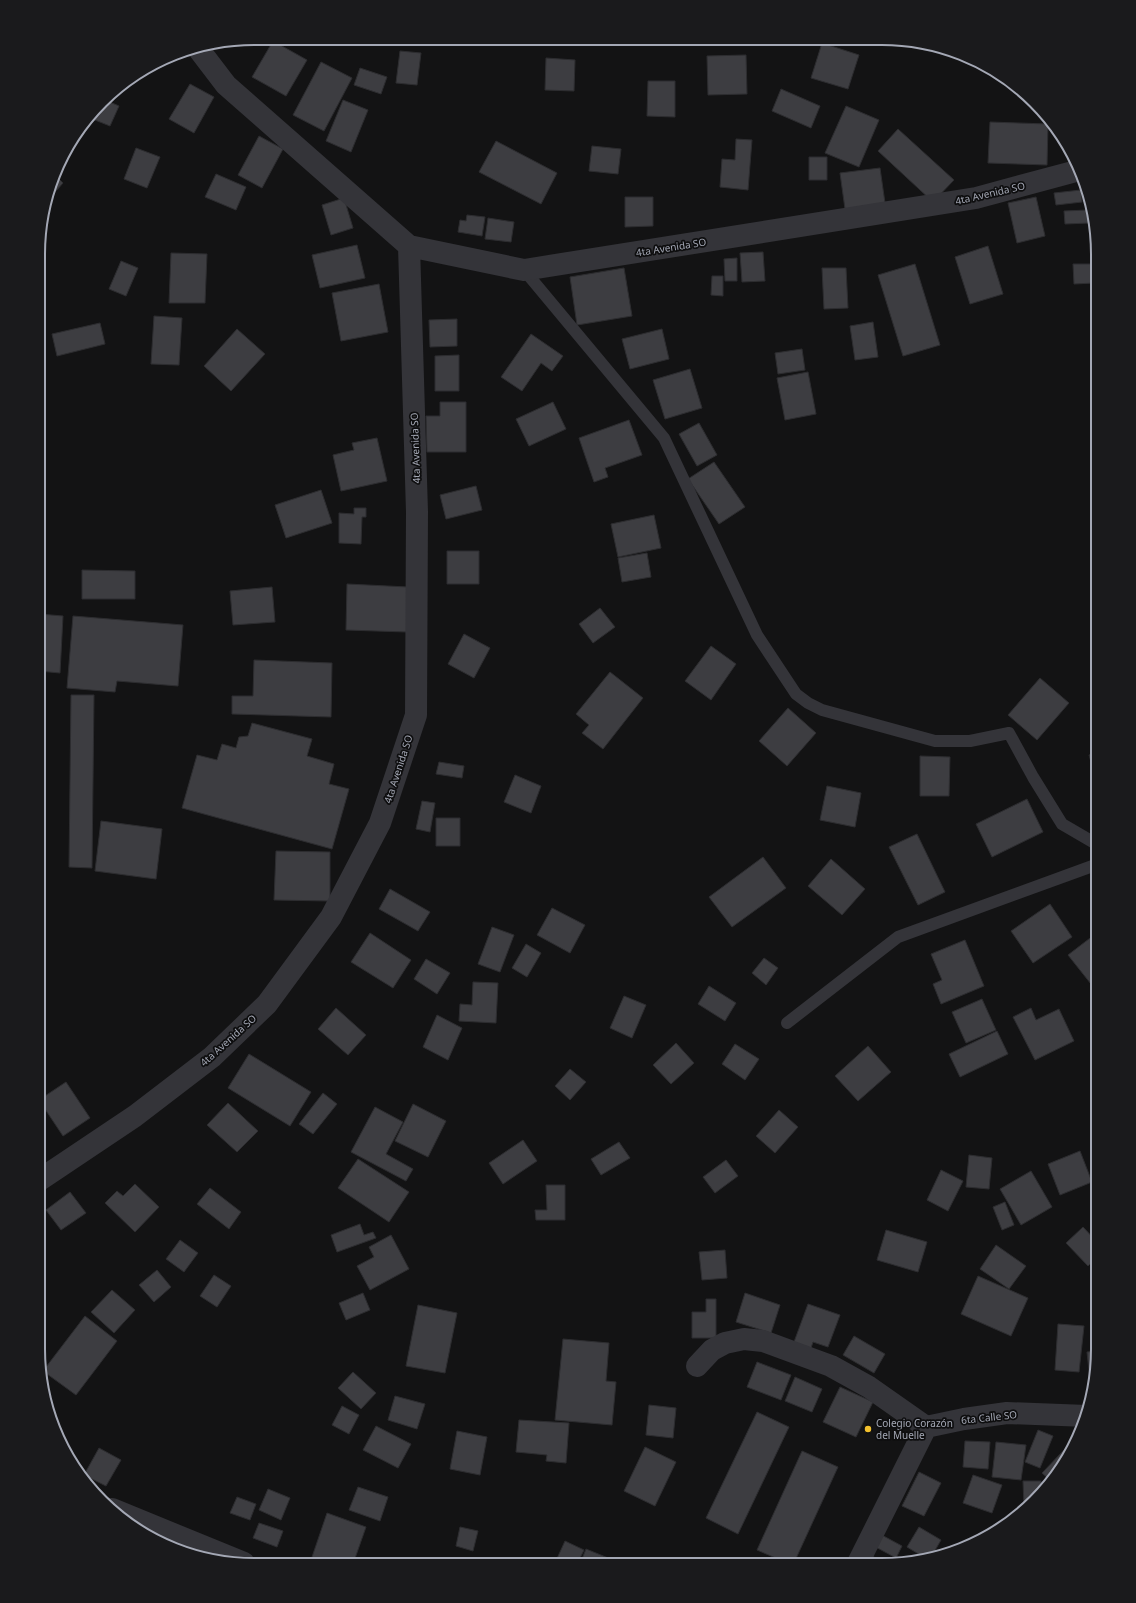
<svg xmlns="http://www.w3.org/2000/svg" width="1136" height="1603" font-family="'Noto Sans',sans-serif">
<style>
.building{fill:#3d3d41;stroke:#2d2d30}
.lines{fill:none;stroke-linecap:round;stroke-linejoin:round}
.service{stroke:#343439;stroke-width:12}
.minor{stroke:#343439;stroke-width:22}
.poi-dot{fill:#f2c02d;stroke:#0e0e0f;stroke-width:1.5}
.labels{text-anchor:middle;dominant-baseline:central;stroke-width:3.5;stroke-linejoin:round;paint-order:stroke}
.street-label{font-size:10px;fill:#a4a8b5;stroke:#0e0e0f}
.poi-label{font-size:10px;fill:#a4a8b5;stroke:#0e0e0f;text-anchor:start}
.rim{fill:none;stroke:#a4a8b5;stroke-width:2}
</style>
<rect width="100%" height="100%" fill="#131314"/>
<path class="building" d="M 273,41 L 307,60 L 286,96 L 252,77 Z
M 822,43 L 859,55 L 848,89 L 811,78 Z
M 400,51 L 421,53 L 417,85 L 396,83 Z
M 746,55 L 747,94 L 708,95 L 707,56 Z
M 546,58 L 575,60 L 574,91 L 545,90 Z
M 321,62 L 352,78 L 324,131 L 293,115 Z
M 360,68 L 387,77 L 381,94 L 354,85 Z
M 648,81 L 675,81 L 675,117 L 647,116 Z
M 190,84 L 214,97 L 194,133 L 169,119 Z
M 781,89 L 820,106 L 811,128 L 772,111 Z
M 105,100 L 119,106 L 110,126 L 90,118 Z
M 343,100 L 368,110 L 351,152 L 326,141 Z
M 846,106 L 879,120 L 859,167 L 825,153 Z
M 990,122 L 1048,124 L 1047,165 L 988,163 Z
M 898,129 L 954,180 L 933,202 L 878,151 Z
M 259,136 L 283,149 L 262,188 L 238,175 Z
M 736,139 L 752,140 L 748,190 L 720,187 L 722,159 L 735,160 Z
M 496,141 L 557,173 L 541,204 L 479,172 Z
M 592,146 L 621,149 L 618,174 L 589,171 Z
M 136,148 L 160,157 L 147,188 L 124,179 Z
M 809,157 L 827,157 L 827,180 L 809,180 Z
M 880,168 L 885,203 L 845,209 L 840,173 Z
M 216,174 L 246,187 L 236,210 L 205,197 Z
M 57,177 L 63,183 L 49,199 Z
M 1081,190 L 1082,202 L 1056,205 L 1054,193 Z
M 625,197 L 653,197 L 653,226 L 625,227 Z
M 1036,197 L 1045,236 L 1017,243 L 1008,203 Z
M 344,198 L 353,228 L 331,235 L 322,205 Z
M 1088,210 L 1089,223 L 1065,224 L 1064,211 Z
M 467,215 L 485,217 L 482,236 L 458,232 L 460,220 L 466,221 Z
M 488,218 L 514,222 L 511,242 L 485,239 Z
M 357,245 L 365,278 L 320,288 L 312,255 Z
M 988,246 L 1003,294 L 970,304 L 955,257 Z
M 763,252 L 765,281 L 742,282 L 740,253 Z
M 171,253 L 207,254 L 205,303 L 169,303 Z
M 737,258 L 737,281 L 725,281 L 724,259 Z
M 121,261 L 138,268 L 126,296 L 109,289 Z
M 915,264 L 940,345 L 903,356 L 878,275 Z
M 1073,264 L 1093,264 L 1094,283 L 1074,284 Z
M 624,268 L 632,316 L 577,325 L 570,277 Z
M 822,268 L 846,268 L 848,308 L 824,309 Z
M 712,276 L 723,276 L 723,296 L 711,295 Z
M 379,284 L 388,332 L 341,341 L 332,293 Z
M 154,316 L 182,318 L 179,365 L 151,364 Z
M 457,319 L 457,346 L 430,347 L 429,320 Z
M 873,322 L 878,357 L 855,360 L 850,326 Z
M 100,323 L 105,344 L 57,356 L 52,334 Z
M 237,329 L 265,354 L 231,391 L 204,366 Z
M 662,329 L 669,359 L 630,369 L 622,339 Z
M 531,334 L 563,356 L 552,371 L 541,363 L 522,391 L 501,377 Z
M 802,349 L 805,370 L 778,374 L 775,353 Z
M 459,355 L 459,391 L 435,391 L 435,356 Z
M 690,369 L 702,408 L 665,419 L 653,380 Z
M 808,372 L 816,414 L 785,420 L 777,378 Z
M 440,402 L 466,402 L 466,452 L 427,452 L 426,416 L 440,416 Z
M 553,402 L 566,429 L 529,446 L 516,419 Z
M 629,420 L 642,455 L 605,468 L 608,477 L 594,482 L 579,438 Z
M 699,423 L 717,455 L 697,466 L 679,434 Z
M 377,438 L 387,481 L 341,491 L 333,455 L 354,450 L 352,443 Z
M 714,462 L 745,507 L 719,524 L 688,479 Z
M 476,486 L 482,510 L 446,519 L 440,495 Z
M 321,490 L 332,523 L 286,538 L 275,505 Z
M 354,508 L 366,508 L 366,517 L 362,517 L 361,544 L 339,543 L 339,513 L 354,514 Z
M 654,515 L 661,548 L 618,557 L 611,524 Z
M 447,551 L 479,551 L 479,584 L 447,584 Z
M 647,553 L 651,577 L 622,582 L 618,558 Z
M 82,570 L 135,571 L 135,599 L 82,599 Z
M 347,584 L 408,587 L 407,632 L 346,630 Z
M 272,587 L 275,622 L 233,625 L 230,591 Z
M 600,608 L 615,627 L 593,643 L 579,624 Z
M 39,614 L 63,616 L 60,673 L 39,671 Z
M 73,616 L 183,625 L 178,686 L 117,681 L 115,692 L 67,688 Z
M 464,634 L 490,648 L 474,678 L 448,664 Z
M 711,646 L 736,664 L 711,700 L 685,681 Z
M 254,660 L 332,663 L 331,717 L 232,714 L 232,696 L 253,696 Z
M 610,672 L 643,698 L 603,749 L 582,733 L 589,725 L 576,714 Z
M 1040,678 L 1069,703 L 1037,740 L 1008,715 Z
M 71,695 L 94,695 L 92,868 L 69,867 Z
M 788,708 L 816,733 L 787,766 L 759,741 Z
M 252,723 L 312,739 L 307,756 L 334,764 L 329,784 L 349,789 L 332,849 L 182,808 L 197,755 L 217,760 L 222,744 L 236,748 L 239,737 L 248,736 Z
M 1098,752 L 1098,787 L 1089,755 Z
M 920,756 L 950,757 L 949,796 L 920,796 Z
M 439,762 L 464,766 L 462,778 L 436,774 Z
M 515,775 L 541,786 L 531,813 L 504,802 Z
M 827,786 L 861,793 L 855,827 L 820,820 Z
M 1027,799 L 1043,832 L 992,857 L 976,824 Z
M 422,801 L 435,803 L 430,832 L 416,829 Z
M 436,818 L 460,818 L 460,846 L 436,846 Z
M 101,821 L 162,829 L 156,879 L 95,871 Z
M 917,834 L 945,892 L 918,905 L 889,847 Z
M 276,851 L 330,852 L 330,901 L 274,900 Z
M 763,857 L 786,888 L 732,927 L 709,897 Z
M 831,859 L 865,889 L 842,915 L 808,886 Z
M 390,889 L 430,912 L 418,931 L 379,909 Z
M 1050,904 L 1072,937 L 1033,963 L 1011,931 Z
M 552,908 L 585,925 L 570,953 L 537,935 Z
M 492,927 L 514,935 L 500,972 L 478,964 Z
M 1098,932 L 1098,979 L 1091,984 L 1068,955 Z
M 370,933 L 411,960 L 393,988 L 351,962 Z
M 965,940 L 984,986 L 941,1004 L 933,984 L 942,980 L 931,954 Z
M 526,944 L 541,953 L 527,977 L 512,968 Z
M 764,958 L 778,968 L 766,985 L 752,973 Z
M 426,959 L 450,973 L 437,994 L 414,979 Z
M 473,982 L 498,983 L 496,1023 L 459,1021 L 460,1004 L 472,1005 Z
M 709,986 L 736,1003 L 725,1021 L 698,1004 Z
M 624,996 L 646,1005 L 632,1038 L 610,1028 Z
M 982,999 L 996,1030 L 966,1043 L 952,1012 Z
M 336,1008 L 366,1035 L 348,1055 L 318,1029 Z
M 1031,1008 L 1036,1020 L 1059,1009 L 1074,1041 L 1035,1060 L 1013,1017 Z
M 437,1015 L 462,1028 L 448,1060 L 423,1047 Z
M 997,1031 L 1008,1054 L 960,1077 L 949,1054 Z
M 676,1043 L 694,1063 L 671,1084 L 653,1065 Z
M 735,1044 L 759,1059 L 745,1080 L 722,1064 Z
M 868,1046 L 891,1072 L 858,1101 L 835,1076 Z
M 249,1054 L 311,1092 L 290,1126 L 228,1088 Z
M 570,1069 L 586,1082 L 570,1100 L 555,1086 Z
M 66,1082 L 90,1118 L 63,1136 L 39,1100 Z
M 323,1093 L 337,1104 L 313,1134 L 299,1124 Z
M 228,1103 L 258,1131 L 237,1152 L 207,1125 Z
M 413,1104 L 446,1121 L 428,1157 L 395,1141 Z
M 375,1107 L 403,1122 L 386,1154 L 413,1169 L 406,1181 L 351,1152 Z
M 779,1110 L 798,1127 L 775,1153 L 756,1136 Z
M 523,1140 L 537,1161 L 503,1184 L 489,1163 Z
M 619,1142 L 630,1158 L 601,1175 L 591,1159 Z
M 1080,1151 L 1092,1182 L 1060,1195 L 1048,1164 Z
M 969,1155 L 992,1158 L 989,1189 L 966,1187 Z
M 358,1159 L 409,1192 L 389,1222 L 338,1188 Z
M 726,1160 L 738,1176 L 715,1193 L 703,1177 Z
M 941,1170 L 963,1181 L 948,1211 L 927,1200 Z
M 1031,1171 L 1052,1207 L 1021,1225 L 1000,1189 Z
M 135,1184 L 159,1207 L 135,1232 L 105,1203 L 117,1191 L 123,1196 Z
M 546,1185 L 565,1185 L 565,1220 L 536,1220 L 535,1210 L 547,1210 Z
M 210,1188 L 241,1212 L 229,1229 L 197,1204 Z
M 70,1192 L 86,1213 L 61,1230 L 46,1210 Z
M 1005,1202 L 1014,1225 L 1002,1230 L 993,1207 Z
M 360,1224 L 364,1235 L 373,1232 L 376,1238 L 337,1252 L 331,1235 Z
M 1083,1227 L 1098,1243 L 1098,1256 L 1088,1266 L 1066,1243 Z
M 886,1230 L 927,1242 L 918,1272 L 877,1260 Z
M 391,1235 L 409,1269 L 370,1290 L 357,1266 L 374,1257 L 369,1247 Z
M 180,1240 L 198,1253 L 184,1272 L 166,1259 Z
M 996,1245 L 1026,1266 L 1009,1289 L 980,1269 Z
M 725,1250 L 727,1278 L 702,1280 L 699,1252 Z
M 157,1270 L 171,1287 L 154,1302 L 139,1285 Z
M 214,1275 L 231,1286 L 217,1307 L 200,1296 Z
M 978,1276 L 1028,1298 L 1011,1336 L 961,1314 Z
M 112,1290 L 135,1310 L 114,1333 L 91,1312 Z
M 363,1293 L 370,1310 L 346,1320 L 339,1303 Z
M 745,1293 L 780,1305 L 771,1333 L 736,1322 Z
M 706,1299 L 716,1299 L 716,1338 L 692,1338 L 692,1312 L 706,1312 Z
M 808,1304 L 840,1315 L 828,1347 L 813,1342 L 811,1348 L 794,1342 Z
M 418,1305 L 457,1313 L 445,1373 L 406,1366 Z
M 85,1316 L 117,1341 L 76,1395 L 43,1371 Z
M 1058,1324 L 1084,1326 L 1079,1372 L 1055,1370 Z
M 854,1336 L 885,1354 L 874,1373 L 843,1355 Z
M 563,1339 L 609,1343 L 606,1381 L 616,1382 L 612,1425 L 555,1420 Z
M 1098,1351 L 1098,1363 L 1092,1389 L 1091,1389 L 1087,1352 Z
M 757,1362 L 791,1375 L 781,1400 L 747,1387 Z
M 353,1372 L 376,1393 L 361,1409 L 338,1388 Z
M 795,1377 L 822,1389 L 812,1412 L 785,1401 Z
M 840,1387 L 873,1402 L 856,1437 L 823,1422 Z
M 395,1396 L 425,1404 L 417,1429 L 388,1420 Z
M 649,1405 L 676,1408 L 673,1438 L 646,1435 Z
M 342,1406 L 359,1415 L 349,1434 L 332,1425 Z
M 757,1412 L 789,1427 L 738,1534 L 706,1518 Z
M 519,1420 L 569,1423 L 566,1463 L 546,1461 L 547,1455 L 516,1452 Z
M 376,1426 L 411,1444 L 398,1468 L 363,1450 Z
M 1038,1430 L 1053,1436 L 1040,1468 L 1025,1462 Z
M 457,1431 L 487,1437 L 480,1475 L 450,1469 Z
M 965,1441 L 990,1442 L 988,1469 L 963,1467 Z
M 996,1442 L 1026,1445 L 1021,1480 L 992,1477 Z
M 645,1447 L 676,1462 L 655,1506 L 624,1491 Z
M 99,1448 L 121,1460 L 106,1486 L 84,1475 Z
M 1064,1450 L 1068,1455 L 1061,1469 L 1051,1481 L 1042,1473 Z
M 802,1451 L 838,1467 L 793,1565 L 792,1565 L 757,1550 Z
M 919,1472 L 941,1483 L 924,1516 L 902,1506 Z
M 973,1475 L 1002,1485 L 992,1513 L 963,1503 Z
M 1023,1481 L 1041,1481 L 1041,1493 L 1029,1506 L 1024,1506 Z
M 358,1487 L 388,1497 L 380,1521 L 349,1510 Z
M 268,1489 L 290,1498 L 281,1520 L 259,1510 Z
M 237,1497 L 256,1504 L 250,1520 L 230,1513 Z
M 327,1513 L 366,1527 L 353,1564 L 321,1563 L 311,1560 Z
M 259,1523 L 283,1531 L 277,1547 L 253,1538 Z
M 460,1527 L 478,1531 L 473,1551 L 456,1546 Z
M 919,1527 L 941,1540 L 930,1559 L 927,1559 L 907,1547 Z
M 878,1533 L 902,1546 L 896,1558 L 872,1545 Z
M 565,1541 L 584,1550 L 577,1564 L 558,1564 L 555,1563 Z
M 586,1549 L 623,1564 L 580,1564 Z
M 865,1553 L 876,1558 L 873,1565 L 860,1565 Z
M 505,1559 L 517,1564 L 503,1564 Z"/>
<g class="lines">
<path class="service" d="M 524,270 L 664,438 L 757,635 L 796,694 L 808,703 L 822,710 L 935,741 L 970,741 L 1009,733 L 1033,777 L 1062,824 L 1098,845
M 787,1023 L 898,937 L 1098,864"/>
<path class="minor" d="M 197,47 L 226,85 L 409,246 L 524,270 L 976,198 L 1080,170
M 38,1181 L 135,1116 L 212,1057 L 267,1004 L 331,917 L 380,823 L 416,715 L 417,512 L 409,246
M 697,1366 L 712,1350 L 725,1343 L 744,1339 L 763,1341 L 831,1366 L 869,1387 L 926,1427
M 112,1509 L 244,1563
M 857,1565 L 926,1427 L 964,1419 L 1007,1413 L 1087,1416"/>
</g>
<circle class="poi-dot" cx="868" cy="1429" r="4"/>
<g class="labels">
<g class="street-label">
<text transform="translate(990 193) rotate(-13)">4ta Avenida SO</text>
<text transform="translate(671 247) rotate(-9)">4ta Avenida SO</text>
<text transform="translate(415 448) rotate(-92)">4ta Avenida SO</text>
<text transform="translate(398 769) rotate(-72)">4ta Avenida SO</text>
<text transform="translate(228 1040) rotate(-42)">4ta Avenida SO</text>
<text transform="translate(989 1417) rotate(-6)">6ta Calle SO</text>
</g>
<g class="poi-label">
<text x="876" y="1423">Colegio Corazón<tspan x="876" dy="12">del Muelle</tspan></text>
</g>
</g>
<path d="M0 0H1136V1603H0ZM254 45H882A209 209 0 0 1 1091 254V1349A209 209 0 0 1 882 1558H254A209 209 0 0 1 45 1349V254A209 209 0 0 1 254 45Z" fill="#1a1a1c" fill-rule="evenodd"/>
<path class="rim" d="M254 45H882A209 209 0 0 1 1091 254V1349A209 209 0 0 1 882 1558H254A209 209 0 0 1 45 1349V254A209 209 0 0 1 254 45Z"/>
</svg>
